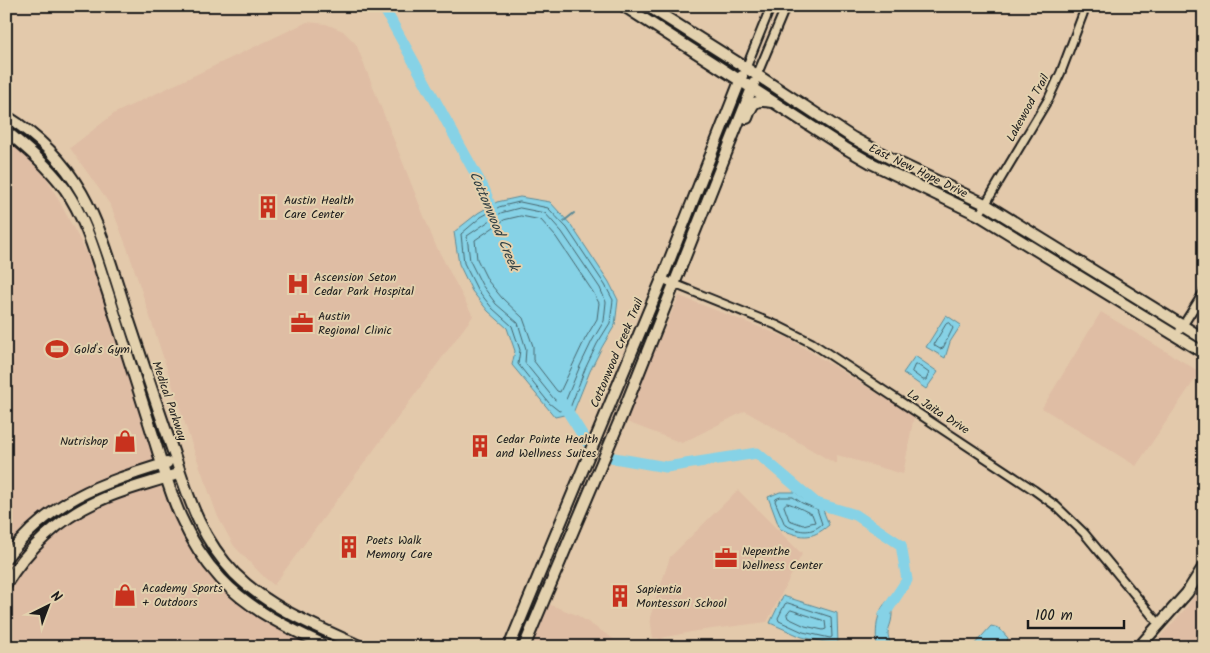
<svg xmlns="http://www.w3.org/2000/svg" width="1210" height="653" font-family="Kalam,sans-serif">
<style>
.built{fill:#dfbda4}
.water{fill:#86d2e6;stroke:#5c8995}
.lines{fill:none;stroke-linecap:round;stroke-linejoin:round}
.shore{stroke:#46656d;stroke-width:1}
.stream{stroke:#5c8995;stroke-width:2}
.river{stroke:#86d2e6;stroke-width:11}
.street-casing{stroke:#1c1c1c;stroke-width:11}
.secondary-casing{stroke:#1c1c1c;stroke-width:14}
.street{stroke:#e3d1ae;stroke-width:7}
.secondary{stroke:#e3d1ae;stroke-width:10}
.labels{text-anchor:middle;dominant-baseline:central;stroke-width:4;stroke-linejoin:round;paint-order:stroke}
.street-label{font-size:12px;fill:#1c1c1c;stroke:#e3d1ae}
.poi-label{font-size:12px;fill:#1c1c1c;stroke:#e3d1ae;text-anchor:start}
.water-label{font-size:14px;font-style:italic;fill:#314044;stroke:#e3d1ae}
</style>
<rect width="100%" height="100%" fill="#e3c9ab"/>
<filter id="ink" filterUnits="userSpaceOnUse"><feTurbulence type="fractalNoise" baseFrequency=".02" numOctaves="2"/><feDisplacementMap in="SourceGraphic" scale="10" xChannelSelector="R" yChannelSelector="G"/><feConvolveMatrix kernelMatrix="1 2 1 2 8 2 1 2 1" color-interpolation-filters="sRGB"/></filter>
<g filter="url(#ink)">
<path class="built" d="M 307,22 L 326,24 L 343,31 L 356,44 L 435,244 L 473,316 L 274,585 L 265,578 L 234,546 L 218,517 L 192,445 L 129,253 L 111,206 L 70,148 L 115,113 Z
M 6,139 L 41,167 L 91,261 L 153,457 L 160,484 L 173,516 L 206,570 L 239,602 L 279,628 L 320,647 L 6,647 Z
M 679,296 L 790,339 L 914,416 L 903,474 L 837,455 L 836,464 L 745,411 L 682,443 L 624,421 Z
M 1101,312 L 1200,372 L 1136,466 L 1042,408 Z
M 738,490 L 802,554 L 767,622 L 696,631 L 661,638 L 683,647 L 656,647 L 659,638 L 653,638 L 650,617 L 670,557 Z
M 1204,582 L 1204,647 L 1151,647 L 1187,607 Z
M 548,604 L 577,615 L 615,640 L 630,643 L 639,647 L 532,647 Z"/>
<path class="water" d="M 520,197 L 550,202 L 571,225 L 609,282 L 618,300 L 615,325 L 602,347 L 590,371 L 573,413 L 555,417 L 512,365 L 515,351 L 507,328 L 488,311 L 472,291 L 459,264 L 454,232 L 478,213 L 497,202 Z
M 946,315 L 961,325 L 950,342 L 945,358 L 926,347 Z
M 915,356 L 938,372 L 926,389 L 903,373 Z
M 780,492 L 795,492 L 804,499 L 821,505 L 829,525 C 810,541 801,537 780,529 L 768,497 Z
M 783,596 L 837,613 L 838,645 L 802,637 L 770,623 Z
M 893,598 C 892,604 892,609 892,615 C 891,630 883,631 893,647 L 877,647 C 875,632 876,604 893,598 Z
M 991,626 L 999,628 L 1008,638 L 1005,647 L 972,647 Z"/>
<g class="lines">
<path class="shore" d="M 520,202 L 548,208 L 567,228 L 605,285 L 613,300 L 610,323 L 597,344 L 585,369 L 570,408 L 559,411 L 549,403 L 518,364 L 520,350 L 512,326 L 492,308 L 477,289 L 464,263 L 461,234 L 481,217 L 499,207 Z
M 520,208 L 545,213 L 562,232 L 600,288 L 606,302 L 604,321 L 592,341 L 580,366 L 565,402 L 561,404 L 554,399 L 525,363 L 526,349 L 518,323 L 496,304 L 482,285 L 470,261 L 467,236 L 501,213 Z
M 521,216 L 541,220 L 556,237 L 593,292 L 599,303 L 597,319 L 585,339 L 560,392 L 557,391 L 533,360 L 533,346 L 523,318 L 502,298 L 488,281 L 477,259 L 475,240 L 504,220 Z
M 949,323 L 953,328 L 943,348 L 940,349 L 935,346 L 934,344 L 946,324 Z
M 915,365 L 918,365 L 929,373 L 926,380 L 923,380 L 912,372 Z
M 781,497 L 793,497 L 802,503 L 817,509 L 822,524 C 810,535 798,531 785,525 L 775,501 L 776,499 Z
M 787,503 C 793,504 805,511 812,514 L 815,522 L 803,525 L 789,520 L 784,506 Z
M 788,603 L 831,617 L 832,637 L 830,638 L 803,632 L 779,621 L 778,618 L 785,604 Z
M 791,610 L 825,621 L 826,629 L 823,630 L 805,626 L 788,618 L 787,615 Z"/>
<path class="stream" d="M 564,221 L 574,213"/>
<path class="river" d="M 383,6 L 485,191 L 495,219
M 561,401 L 587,442
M 614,458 L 666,467 L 757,453 L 816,503 L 856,515 L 901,545 L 907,580 L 884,615"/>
<defs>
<path id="street" d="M 746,68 L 771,6
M 757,75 L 786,6
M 979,215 L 1049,98 L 1061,72 L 1086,6
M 662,279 L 776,325 L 812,343 L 1034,490 L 1056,506 L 1084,533 L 1159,624
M 1180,330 L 1204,292"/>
<path id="secondary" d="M 624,6 L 845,148 L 871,163 L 979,215 L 1204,353
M 648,6 L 757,75 L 853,138 L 897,162 L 985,204 L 1204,339
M 6,116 C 89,167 101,235 129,321 C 144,366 159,412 175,457 C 190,502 201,538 235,574 C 270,609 318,627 362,647
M 747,118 C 753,102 754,99 772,102
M 6,131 C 28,149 48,166 65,189 C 87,221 96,257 108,293 C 124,344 140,394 156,445 C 171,495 184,539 221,579 C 251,611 290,629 329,647
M 6,558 C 51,499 100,484 167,463
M 6,584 C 27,549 59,519 96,502 C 122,489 152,483 180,473
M 509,647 L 662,279 L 742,76
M 524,647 L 622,415 L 754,83
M 1139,647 L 1187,593 L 1204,566"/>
</defs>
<use href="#street" class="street-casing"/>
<use href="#secondary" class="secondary-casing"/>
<use href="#street" class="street"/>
<use href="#secondary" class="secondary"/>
</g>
</g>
<defs>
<symbol id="building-bare" viewBox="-9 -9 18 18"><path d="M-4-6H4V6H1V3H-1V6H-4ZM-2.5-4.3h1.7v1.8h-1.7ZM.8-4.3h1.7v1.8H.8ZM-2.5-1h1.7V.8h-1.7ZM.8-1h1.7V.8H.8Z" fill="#c8321e" stroke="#e3d1ae" stroke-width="2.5" paint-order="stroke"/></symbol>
<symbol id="hospital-bare" viewBox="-9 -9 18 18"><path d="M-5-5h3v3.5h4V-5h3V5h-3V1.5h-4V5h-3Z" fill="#c8321e" stroke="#e3d1ae" stroke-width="2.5" paint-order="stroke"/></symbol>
<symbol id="office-bare" viewBox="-9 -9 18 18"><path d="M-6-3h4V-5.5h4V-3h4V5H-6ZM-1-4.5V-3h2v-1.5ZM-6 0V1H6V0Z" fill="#c8321e" stroke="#e3d1ae" stroke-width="2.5" paint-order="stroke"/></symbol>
<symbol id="stadium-bare" viewBox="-9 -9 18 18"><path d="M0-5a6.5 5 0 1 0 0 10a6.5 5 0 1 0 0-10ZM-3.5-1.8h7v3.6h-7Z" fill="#c8321e" stroke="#e3d1ae" stroke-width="2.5" paint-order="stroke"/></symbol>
<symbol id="shop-bare" viewBox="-9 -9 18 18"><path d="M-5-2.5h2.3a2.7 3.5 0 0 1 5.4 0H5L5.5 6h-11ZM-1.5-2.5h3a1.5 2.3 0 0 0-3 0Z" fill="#c8321e" stroke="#e3d1ae" stroke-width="2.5" paint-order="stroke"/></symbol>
</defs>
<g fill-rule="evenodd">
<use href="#building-bare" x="252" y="191" width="32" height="32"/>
<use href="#hospital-bare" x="282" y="268" width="32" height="32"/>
<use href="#office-bare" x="286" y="307" width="32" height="32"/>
<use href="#stadium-bare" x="41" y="333" width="32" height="32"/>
<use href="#shop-bare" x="109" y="425" width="32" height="32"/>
<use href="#building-bare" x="464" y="430" width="32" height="32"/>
<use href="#building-bare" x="333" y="531" width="32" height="32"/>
<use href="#office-bare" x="710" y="542" width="32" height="32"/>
<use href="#shop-bare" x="109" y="579" width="32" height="32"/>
<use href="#building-bare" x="604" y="580" width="32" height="32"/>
</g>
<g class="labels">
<g class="street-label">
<text transform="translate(1028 108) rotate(-61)">Lakewood Trail</text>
<text transform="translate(918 171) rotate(26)">East New Hope Drive</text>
<text transform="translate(617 353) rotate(-67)">Cottonwood Creek Trail</text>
<text transform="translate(169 401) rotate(71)">Medical Parkway</text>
<text transform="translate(938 412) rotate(33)">La Jaita Drive</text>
</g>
<g class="poi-label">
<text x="284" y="200">Austin Health<tspan x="284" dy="14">Care Center</tspan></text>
<text x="314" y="277">Ascension Seton<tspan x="314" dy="14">Cedar Park Hospital</tspan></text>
<text x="318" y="316">Austin<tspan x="318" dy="14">Regional Clinic</tspan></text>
<text x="74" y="349">Gold's Gym</text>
<text x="496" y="439">Cedar Pointe Health<tspan x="496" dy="14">and Wellness Suites</tspan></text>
<text x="108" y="441" text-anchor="end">Nutrishop</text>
<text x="366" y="540">Poets Walk<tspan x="366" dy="14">Memory Care</tspan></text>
<text x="742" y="551">Nepenthe<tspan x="742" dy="14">Wellness Center</tspan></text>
<text x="142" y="588">Academy Sports<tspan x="142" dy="14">+ Outdoors</tspan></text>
<text x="636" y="589">Sapientia<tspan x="636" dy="14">Montessori School</tspan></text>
</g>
<g class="water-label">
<text transform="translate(494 221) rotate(67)">Cottonwood Creek</text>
</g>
</g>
<rect width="1210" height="653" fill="none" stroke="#e3d1ae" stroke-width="25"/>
<rect x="12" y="12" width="1185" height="628" fill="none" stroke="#1c1c1c" stroke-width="2" filter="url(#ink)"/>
<g transform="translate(48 606) rotate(42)" stroke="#e3d1ae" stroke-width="4" paint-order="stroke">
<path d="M0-4L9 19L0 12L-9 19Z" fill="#1c1c1c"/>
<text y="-8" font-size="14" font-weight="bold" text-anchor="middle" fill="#1c1c1c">N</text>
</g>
<path d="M1028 620v8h96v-8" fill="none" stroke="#1c1c1c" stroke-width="2.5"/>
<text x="1035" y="620" font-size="15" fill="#1c1c1c" stroke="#e3d1ae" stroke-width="4" paint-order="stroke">100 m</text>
</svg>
